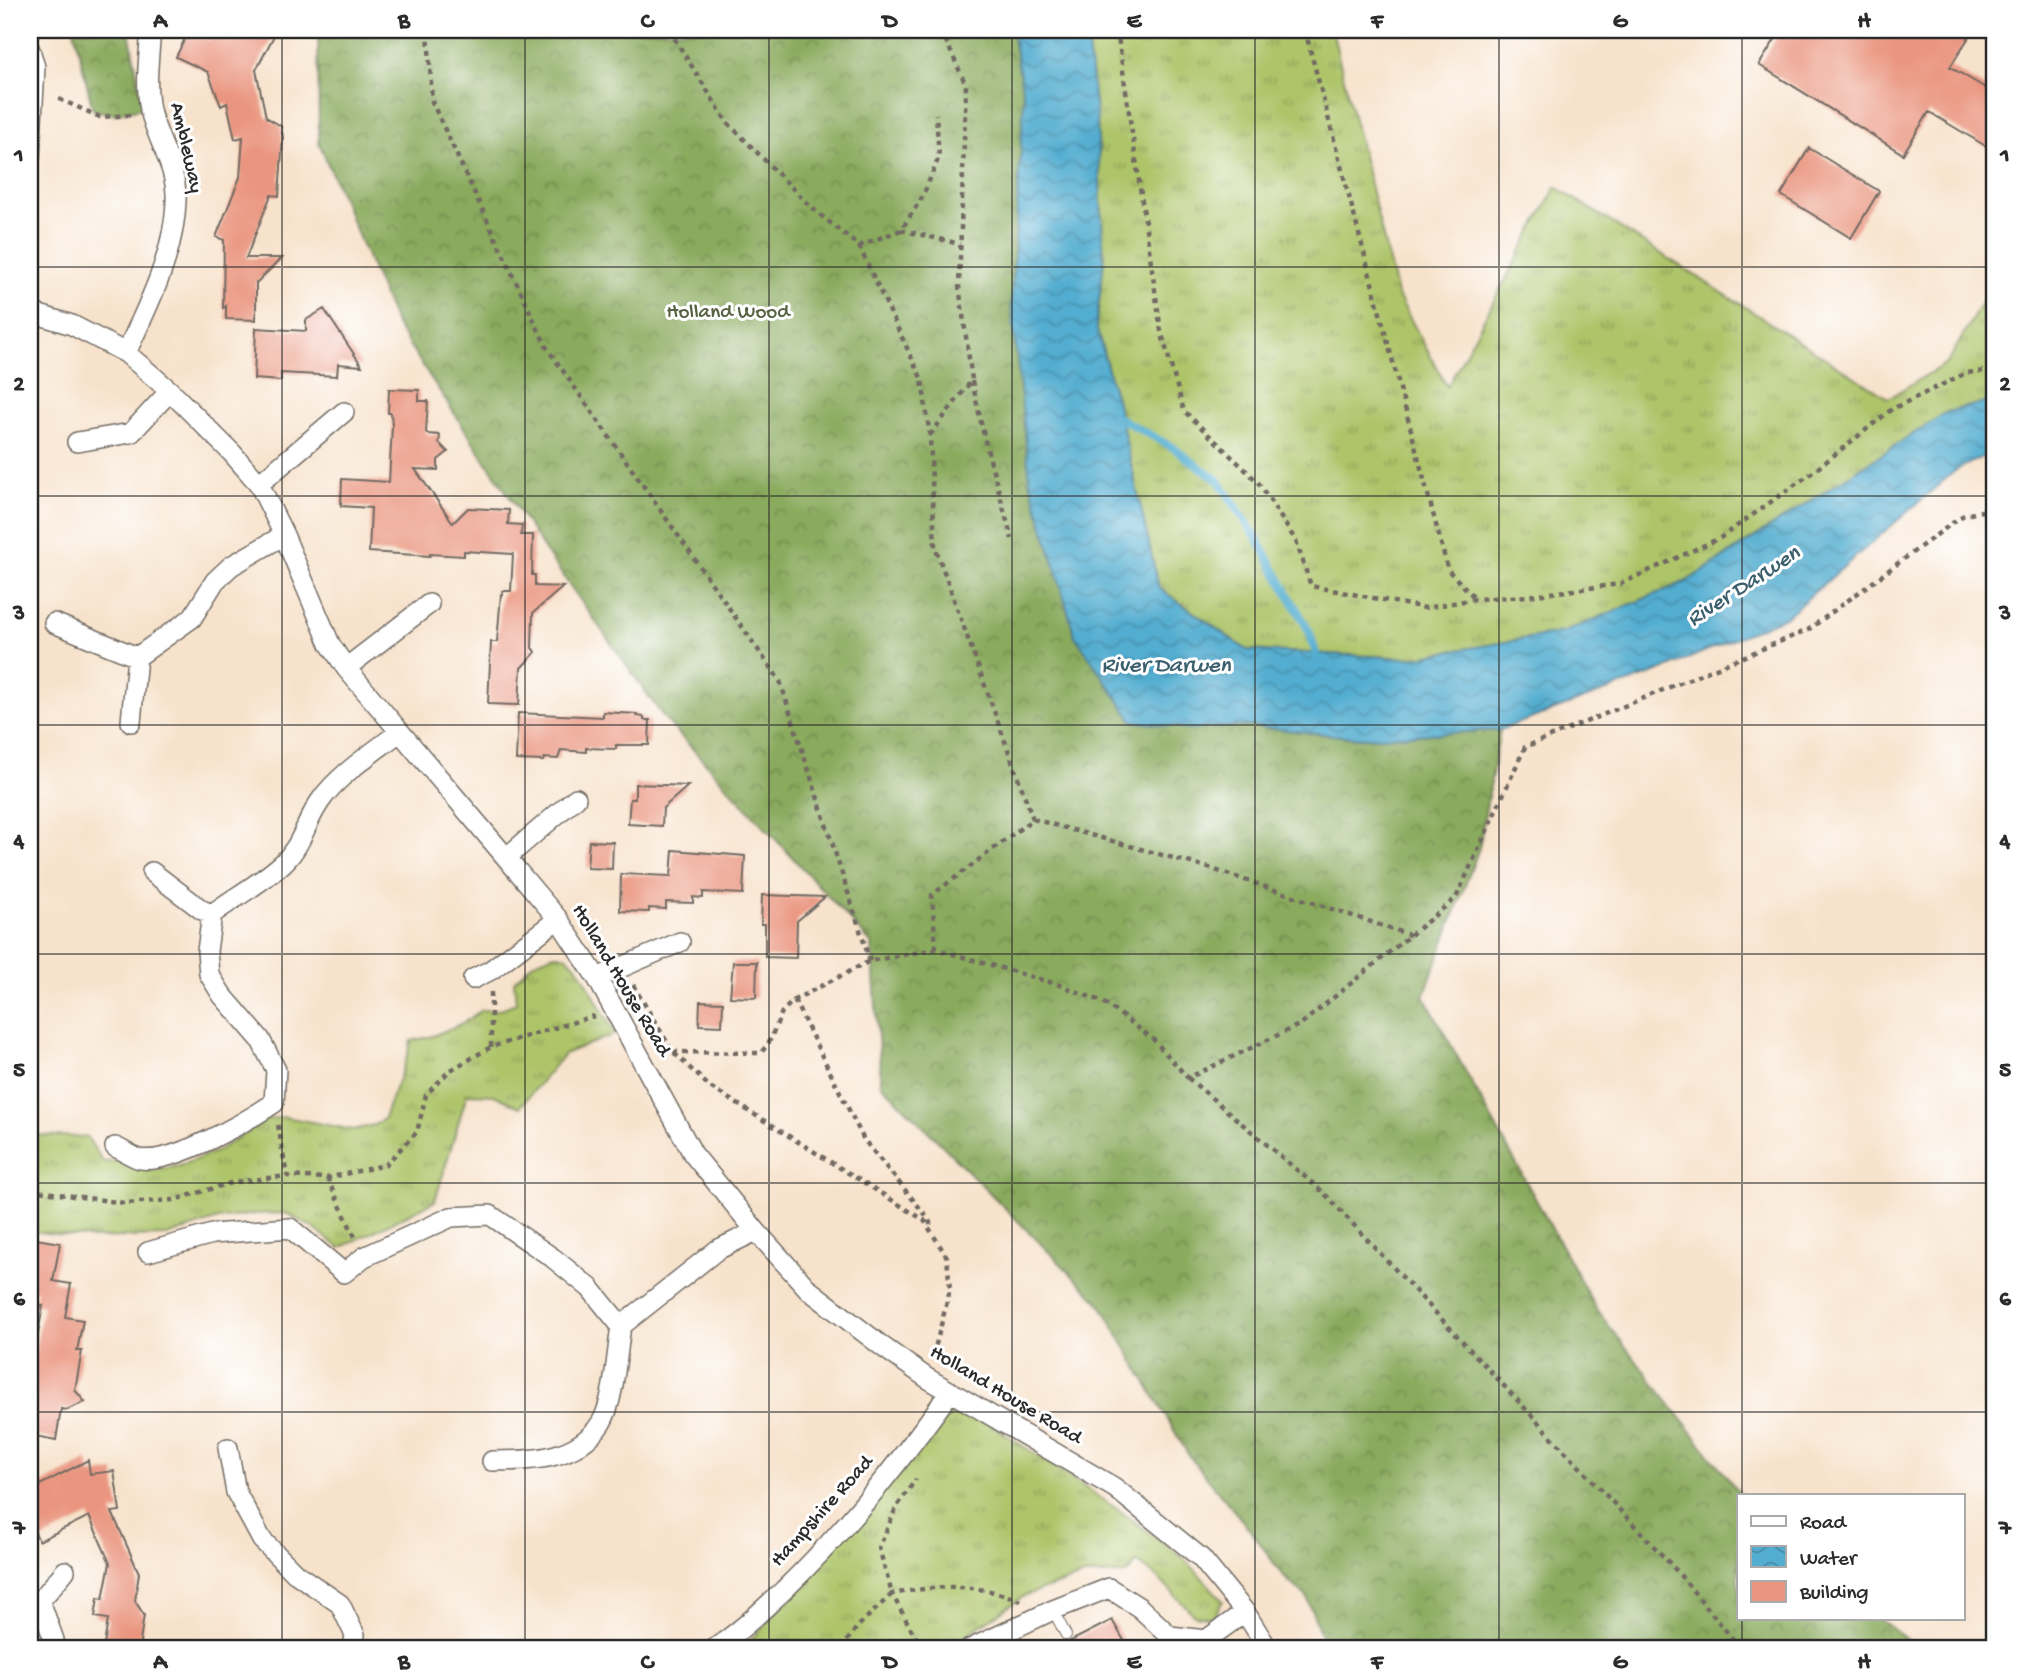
<svg xmlns="http://www.w3.org/2000/svg" width="2024" height="1679" font-family="'Gochi Hand',sans-serif">
<style>
.grass{fill:url(#grass-tufts);stroke:#6c784a;stroke-width:2}
.forest{fill:url(#forest-crowns);stroke:#5a6a44;stroke-width:2}
.water{fill:url(#water-waves);stroke:#3f6c7e;stroke-width:2}
.lines{fill:none;stroke-linecap:round;stroke-linejoin:round}
.stream{stroke:#53add0;stroke-width:8}
.building{fill:#ea957f}
.lane-casing{stroke:#726b63;stroke-width:12}
.street-casing{stroke:#726b63;stroke-width:22}
.path{stroke:#726b63;stroke-width:4.5;stroke-dasharray:5 5;stroke-linecap:butt}
.lane{stroke:#fff;stroke-width:10}
.street{stroke:#fff;stroke-width:19}
.grid{fill:none;stroke:#2b2b2b;stroke-width:2;stroke-opacity:0.55}
.labels{text-anchor:middle;dominant-baseline:central;stroke-width:6;stroke-linejoin:round;paint-order:stroke}
.street-label{font-size:21px;fill:#2b2b2b;stroke:#fff}
.park-label{font-size:21px;fill:#586141;stroke:#fff}
.water-label{font-size:23px;font-style:italic;fill:#3b5f6d;stroke:#fff}
.neatline{fill:none;stroke:#2b2b2b;stroke-width:2.5}
.grid-label{font-size:23px;text-anchor:middle;font-weight:bold;fill:#2b2b2b}
</style>
<defs>
<pattern id="grass-tufts" width="24" height="20" patternUnits="userSpaceOnUse" patternTransform="scale(1.75)"><rect width="24" height="20" fill="#adc469"/><path d="M3 7l-1-3M5 7V3M7 7l1-3M15 17l-1-3M17 17v-4M19 17l1-3" fill="none" stroke="#8d9f57"/></pattern>
<pattern id="forest-crowns" width="20" height="18" patternUnits="userSpaceOnUse" patternTransform="scale(1.75)"><rect width="20" height="18" fill="#8aaa5d"/><path d="M2 6a3 3 0 1 1 6 0M12 15a3 3 0 1 1 6 0" fill="none" stroke="#718b4d"/></pattern>
<pattern id="water-waves" width="16" height="10" patternUnits="userSpaceOnUse" patternTransform="scale(1.75)"><rect width="16" height="10" fill="#53add0"/><path d="M0 5q4-4 8 0t8 0" fill="none" stroke="#458da9"/></pattern>
</defs>
<rect width="100%" height="100%" fill="#fff"/>
<filter id="ink" filterUnits="userSpaceOnUse"><feTurbulence type="fractalNoise" baseFrequency=".0143" numOctaves="2"/><feDisplacementMap in="SourceGraphic" scale="14" xChannelSelector="R" yChannelSelector="G"/><feConvolveMatrix kernelMatrix="1 2 1 2 8 2 1 2 1" color-interpolation-filters="sRGB"/></filter>
<filter id="wash" filterUnits="userSpaceOnUse"><feTurbulence type="fractalNoise" baseFrequency=".00686" numOctaves="4" result="noise"/><feDisplacementMap in="SourceGraphic" scale="28" xChannelSelector="R" yChannelSelector="G"/><feGaussianBlur stdDeviation="1.57" result="paint"/><feColorMatrix in="noise" values="0 0 0 0 0 0 0 0 0 0 0 0 0 0 0 0 0 1.4 0 .05"/><feComposite in="paint" operator="in"/></filter>
<g filter="url(#wash)">
<rect width="100%" height="100%" fill="#f7e2cb"/>
<path class="grass" d="M 1086,30 L 1332,30 L 1397,294 L 1447,387 L 1556,187 L 1888,398 L 1948,362 L 1987,293 L 1994,296 L 1994,400 L 1947,412 L 1687,581 L 1564,632 L 1410,658 L 1247,650 L 1159,588 L 1118,406 L 1096,326 L 1104,261 L 1097,120 Z
M 554,954 L 567,956 L 580,970 L 615,1034 L 564,1054 L 520,1107 L 494,1095 L 467,1094 L 435,1201 L 340,1248 L 312,1227 L 286,1213 L 254,1214 L 218,1219 L 167,1236 L 92,1238 L 30,1231 L 30,1135 L 87,1137 L 103,1162 L 121,1161 L 153,1170 L 179,1166 L 215,1152 L 269,1119 L 285,1117 L 354,1130 L 374,1125 L 384,1119 C 392,1092 406,1068 411,1041 L 433,1036 L 463,1023 L 482,1010 L 498,1010 L 516,1003 L 514,981 L 534,962 Z
M 954,1413 L 981,1418 L 1120,1511 L 1186,1560 L 1223,1601 L 1213,1618 L 1194,1615 L 1159,1579 L 1137,1562 L 1127,1574 L 1087,1575 L 1026,1595 L 974,1630 L 951,1649 L 743,1649 L 893,1481 L 934,1429 Z"/>
<path class="forest" d="M 74,30 L 129,30 L 143,108 L 113,114 L 93,110 Z
M 318,30 L 1012,30 L 1024,98 L 1020,177 L 1030,481 L 1075,636 L 1189,729 L 1248,726 L 1361,738 L 1500,730 L 1479,848 L 1424,996 L 1596,1309 L 1741,1495 L 1739,1495 L 1739,1618 L 1878,1618 L 1919,1649 L 1326,1649 L 1307,1597 L 1283,1576 L 1255,1536 L 1189,1456 L 1100,1303 L 881,1084 L 872,944 L 665,719 L 546,552 L 396,325 L 319,143 Z"/>
<path class="water" d="M 1012,30 L 1086,30 L 1097,120 L 1104,261 L 1096,326 L 1118,406 L 1159,588 L 1247,650 L 1410,658 L 1564,632 L 1687,581 L 1947,412 L 1994,400 L 1994,451 L 1956,470 L 1787,616 L 1655,673 L 1500,730 L 1361,738 L 1248,726 L 1189,729 L 1133,721 L 1075,636 L 1030,481 L 1011,304 L 1024,98 Z"/>
<g class="lines">
<path class="stream" d="M 1114,415 L 1172,447 L 1219,481 L 1258,540 L 1309,631 L 1319,663"/>
</g>
<g id="blocks">
<path class="building" d="M 189,30 L 210,40 L 215,30 L 277,30 L 256,70 L 266,117 L 281,126 L 283,137 L 279,196 L 271,195 L 246,258 L 282,258 L 256,283 L 256,320 L 226,319 L 226,306 L 223,308 L 224,240 L 216,237 L 240,177 L 243,137 L 235,139 L 227,103 L 221,106 L 208,72 L 176,57 Z
M 1781,30 L 1958,30 L 1969,37 L 1950,67 L 1994,93 L 1994,151 L 1929,112 L 1903,154 L 1759,65 Z
M 1809,148 L 1879,191 L 1851,238 L 1781,195 Z
M 324,309 L 362,366 L 338,364 L 337,376 L 281,373 L 281,381 L 254,379 L 256,328 L 306,331 L 306,320 Z
M 389,389 L 419,390 L 419,401 L 428,401 L 426,432 L 428,434 L 440,435 L 439,443 L 448,452 L 438,460 L 438,470 L 415,469 L 453,523 L 468,508 L 509,510 L 508,524 L 522,525 L 521,535 L 533,535 L 532,575 L 535,575 L 535,586 L 563,587 L 533,613 L 532,648 L 536,652 L 521,668 L 519,705 L 488,704 L 491,642 L 497,642 L 501,594 L 503,594 L 503,591 L 511,591 L 513,554 L 464,551 L 464,556 L 430,554 L 430,556 L 369,552 L 371,508 L 341,506 L 342,479 L 389,482 L 392,426 L 391,413 L 388,413 Z
M 603,712 L 637,714 L 637,716 L 644,717 L 644,720 L 650,720 L 649,745 L 616,745 L 616,749 L 586,748 L 586,752 L 561,750 L 558,759 L 544,758 L 544,761 L 516,760 L 518,713 L 603,717 Z
M 635,784 L 688,786 L 663,808 L 662,826 L 628,824 L 630,799 L 635,799 Z
M 589,841 L 613,842 L 612,869 L 587,868 Z
M 673,850 L 745,856 L 743,894 L 703,892 L 703,898 L 693,897 L 693,903 L 666,902 L 666,909 L 649,908 L 649,912 L 620,911 L 621,874 L 671,876 Z
M 762,895 L 825,897 L 797,921 L 796,958 L 765,957 L 765,924 L 761,924 Z
M 733,962 L 757,962 L 756,998 L 730,997 Z
M 700,1001 L 723,1002 L 722,1026 L 699,1025 Z
M 30,1238 L 60,1243 L 53,1281 L 71,1284 L 65,1317 L 83,1320 L 77,1351 L 82,1351 L 75,1390 L 85,1402 L 66,1410 L 61,1409 L 56,1440 L 30,1435 L 30,1378 L 43,1306 L 34,1305 L 37,1290 L 31,1289 L 34,1271 L 30,1270 Z
M 88,1460 L 90,1474 L 114,1471 L 120,1511 L 112,1512 L 139,1573 L 135,1601 L 144,1615 L 139,1649 L 112,1649 L 112,1647 L 104,1646 L 108,1619 L 95,1617 L 98,1598 L 103,1599 L 110,1563 L 89,1516 L 39,1541 L 30,1522 L 30,1490 Z
M 1112,1620 L 1129,1649 L 1052,1649 L 1069,1642 Z"/>
</g>
</g>
<g filter="url(#ink)">
<use href="#blocks" fill-opacity="0" stroke="#726b63" stroke-width="2"/>
<g class="lines">
<defs>
<path id="lane" d="M 1053,1610 L 1066,1635"/>
<path id="street" d="M 30,50 L 35,67 L 30,157
M 30,312 L 72,325 L 126,353 L 170,391 L 232,453 L 259,484 L 284,535 L 330,644 L 346,668 L 558,919 L 597,978 L 693,1154 L 756,1231 L 809,1290 L 883,1347 L 927,1378 L 1115,1488 L 1201,1558 L 1245,1612 L 1268,1649
M 126,353 C 148,306 174,255 176,202 C 178,169 157,140 150,110 C 145,84 149,56 151,30
M 77,442 L 131,433 L 170,391
M 259,484 L 344,412
M 54,623 L 137,657 L 192,618 L 215,581 L 231,566 L 284,535
M 346,668 L 429,604
M 131,722 L 137,657
M 507,857 L 576,798
M 152,872 L 202,910 L 212,914 C 235,897 261,883 282,864 C 303,845 305,822 321,800 C 338,775 374,752 398,733
M 597,978 L 680,942
M 473,979 L 491,970 L 558,919
M 115,1147 C 123,1150 132,1157 140,1159 C 172,1165 247,1121 274,1103 L 276,1070 L 260,1039 L 222,995 L 209,974 L 207,951 L 212,914
M 148,1252 L 212,1234 L 290,1228 L 344,1273 L 364,1257 L 451,1217 L 490,1215 L 553,1258 L 590,1288 L 621,1326 L 717,1250 L 756,1231
M 228,1448 L 236,1492 L 262,1540 L 295,1573 L 340,1604 L 355,1635 L 353,1649
M 492,1461 C 532,1461 577,1460 601,1423 C 614,1403 617,1351 621,1326
M 54,1640 L 40,1601 L 65,1571
M 714,1649 C 740,1632 761,1611 784,1590 C 846,1530 900,1462 950,1392
M 970,1649 L 1053,1610 L 1109,1588 L 1140,1608 L 1170,1636 L 1206,1640 L 1245,1612"/>
</defs>
<use href="#lane" class="lane-casing"/>
<use href="#street" class="street-casing"/>
<path class="path" d="M 428,30 L 432,102 L 547,348 L 780,681 L 870,961
M 669,30 L 727,122 L 812,208 L 859,246 L 901,230 L 923,196 L 939,157 L 936,114
M 1117,30 L 1161,331 L 1184,411 L 1258,482 L 1296,541 L 1311,586 L 1425,608 L 1475,599 L 1528,596 L 1620,584 L 1720,538 L 1813,472 L 1892,409 L 1966,373 L 1994,370
M 1305,30 L 1448,570 L 1475,598
M 59,99 L 100,117 L 131,115
M 901,230 L 960,244
M 859,246 L 922,380 L 930,436 L 935,547 L 1033,819 L 932,895 L 936,949
M 972,381 L 986,445 L 1012,539
M 930,435 L 972,380 L 959,286 L 966,85 L 941,30
M 1033,819 L 1209,868 L 1410,935
M 633,985 L 673,1052 L 710,1087 L 924,1220 L 947,1257 L 950,1290 L 933,1356
M 794,1000 L 864,1140 L 929,1219 L 931,1228
M 491,1047 L 491,992
M 673,1052 L 761,1053 L 769,1042 L 782,1012 L 794,1000 L 870,961 L 936,949 L 1063,986 L 1103,1002 L 1152,1038 L 1188,1078 L 1301,1024 L 1456,898 L 1525,747 L 1808,630 L 1962,516 L 1982,511 L 1994,513
M 1188,1078 L 1323,1192 L 1675,1569 L 1741,1649
M 278,1125 L 287,1176
M 327,1178 L 355,1237
M 30,1190 L 124,1203 L 174,1200 L 234,1182 L 287,1176 L 327,1178 L 385,1165 L 417,1132 L 426,1095 L 449,1071 L 491,1047 L 594,1016
M 841,1649 L 858,1626 L 892,1594 L 879,1548 L 896,1508 L 916,1479
M 922,1649 L 892,1594 C 943,1585 973,1582 1021,1601"/>
<use href="#lane" class="lane"/>
<use href="#street" class="street"/>
</g>
</g>
<path class="grid" d="M 282,30 L 282,1649M 525,30 L 525,1649M 769,30 L 769,1649M 1012,30 L 1012,1649M 1255,30 L 1255,1649M 1499,30 L 1499,1649M 1742,30 L 1742,1495M 30,267 L 1994,267M 30,496 L 1994,496M 30,725 L 1994,725M 30,954 L 1994,954M 30,1183 L 1994,1183M 30,1412 L 1994,1412M 1742,1618 L 1742,1649"/>
<g class="labels">
<g class="street-label">
<text transform="translate(185 148) rotate(77)">Ambleway</text>
<text transform="translate(620 981) rotate(59)">Holland House Road</text>
<text transform="translate(1005 1396) rotate(31)">Holland House Road</text>
<text transform="translate(823 1512) rotate(-48)">Hampshire Road</text>
</g>
<g class="park-label">
<text x="728" y="313">Holland Wood</text>
</g>
<g class="water-label">
<text transform="translate(1744 587) rotate(-33)">River Darwen</text>
<text x="1166" y="666">River Darwen</text>
</g>
</g>
<rect width="2024" height="1679" fill="none" stroke="#fff" stroke-width="77"/>
<rect x="1737" y="1494" width="228" height="126" fill="#ffffff" stroke="#aaaaaa" stroke-width="2"/>
<rect x="1751" y="1516" width="35" height="10" fill="#ffffff" stroke="#aaaaaa" stroke-width="2"/>
<text x="1800" y="1528" font-size="21" fill="#2b2b2b">Road</text>
<rect x="1751" y="1546" width="35" height="21" fill="url(#water-waves)" stroke="#aaaaaa" stroke-width="2"/>
<text x="1800" y="1564" font-size="21" fill="#2b2b2b">Water</text>
<rect x="1751" y="1581" width="35" height="21" fill="#ea957f" stroke="#aaaaaa" stroke-width="2"/>
<text x="1800" y="1598" font-size="21" fill="#2b2b2b">Building</text>
<rect x="38" y="38" width="1948" height="1602" class="neatline"/>
<g class="grid-label">
<text x="160" y="27">A</text>
<text x="404" y="27">B</text>
<text x="647" y="27">C</text>
<text x="890" y="27">D</text>
<text x="1134" y="27">E</text>
<text x="1377" y="27">F</text>
<text x="1620" y="27">G</text>
<text x="1864" y="27">H</text>
<text x="19" y="161">1</text>
<text x="2005" y="161">1</text>
<text x="19" y="390">2</text>
<text x="2005" y="390">2</text>
<text x="19" y="619">3</text>
<text x="2005" y="619">3</text>
<text x="19" y="847">4</text>
<text x="2005" y="847">4</text>
<text x="19" y="1076">5</text>
<text x="2005" y="1076">5</text>
<text x="19" y="1305">6</text>
<text x="2005" y="1305">6</text>
<text x="19" y="1534">7</text>
<text x="2005" y="1534">7</text>
<text x="160" y="1668">A</text>
<text x="404" y="1668">B</text>
<text x="647" y="1668">C</text>
<text x="890" y="1668">D</text>
<text x="1134" y="1668">E</text>
<text x="1377" y="1668">F</text>
<text x="1620" y="1668">G</text>
<text x="1864" y="1668">H</text>
</g>
</svg>
